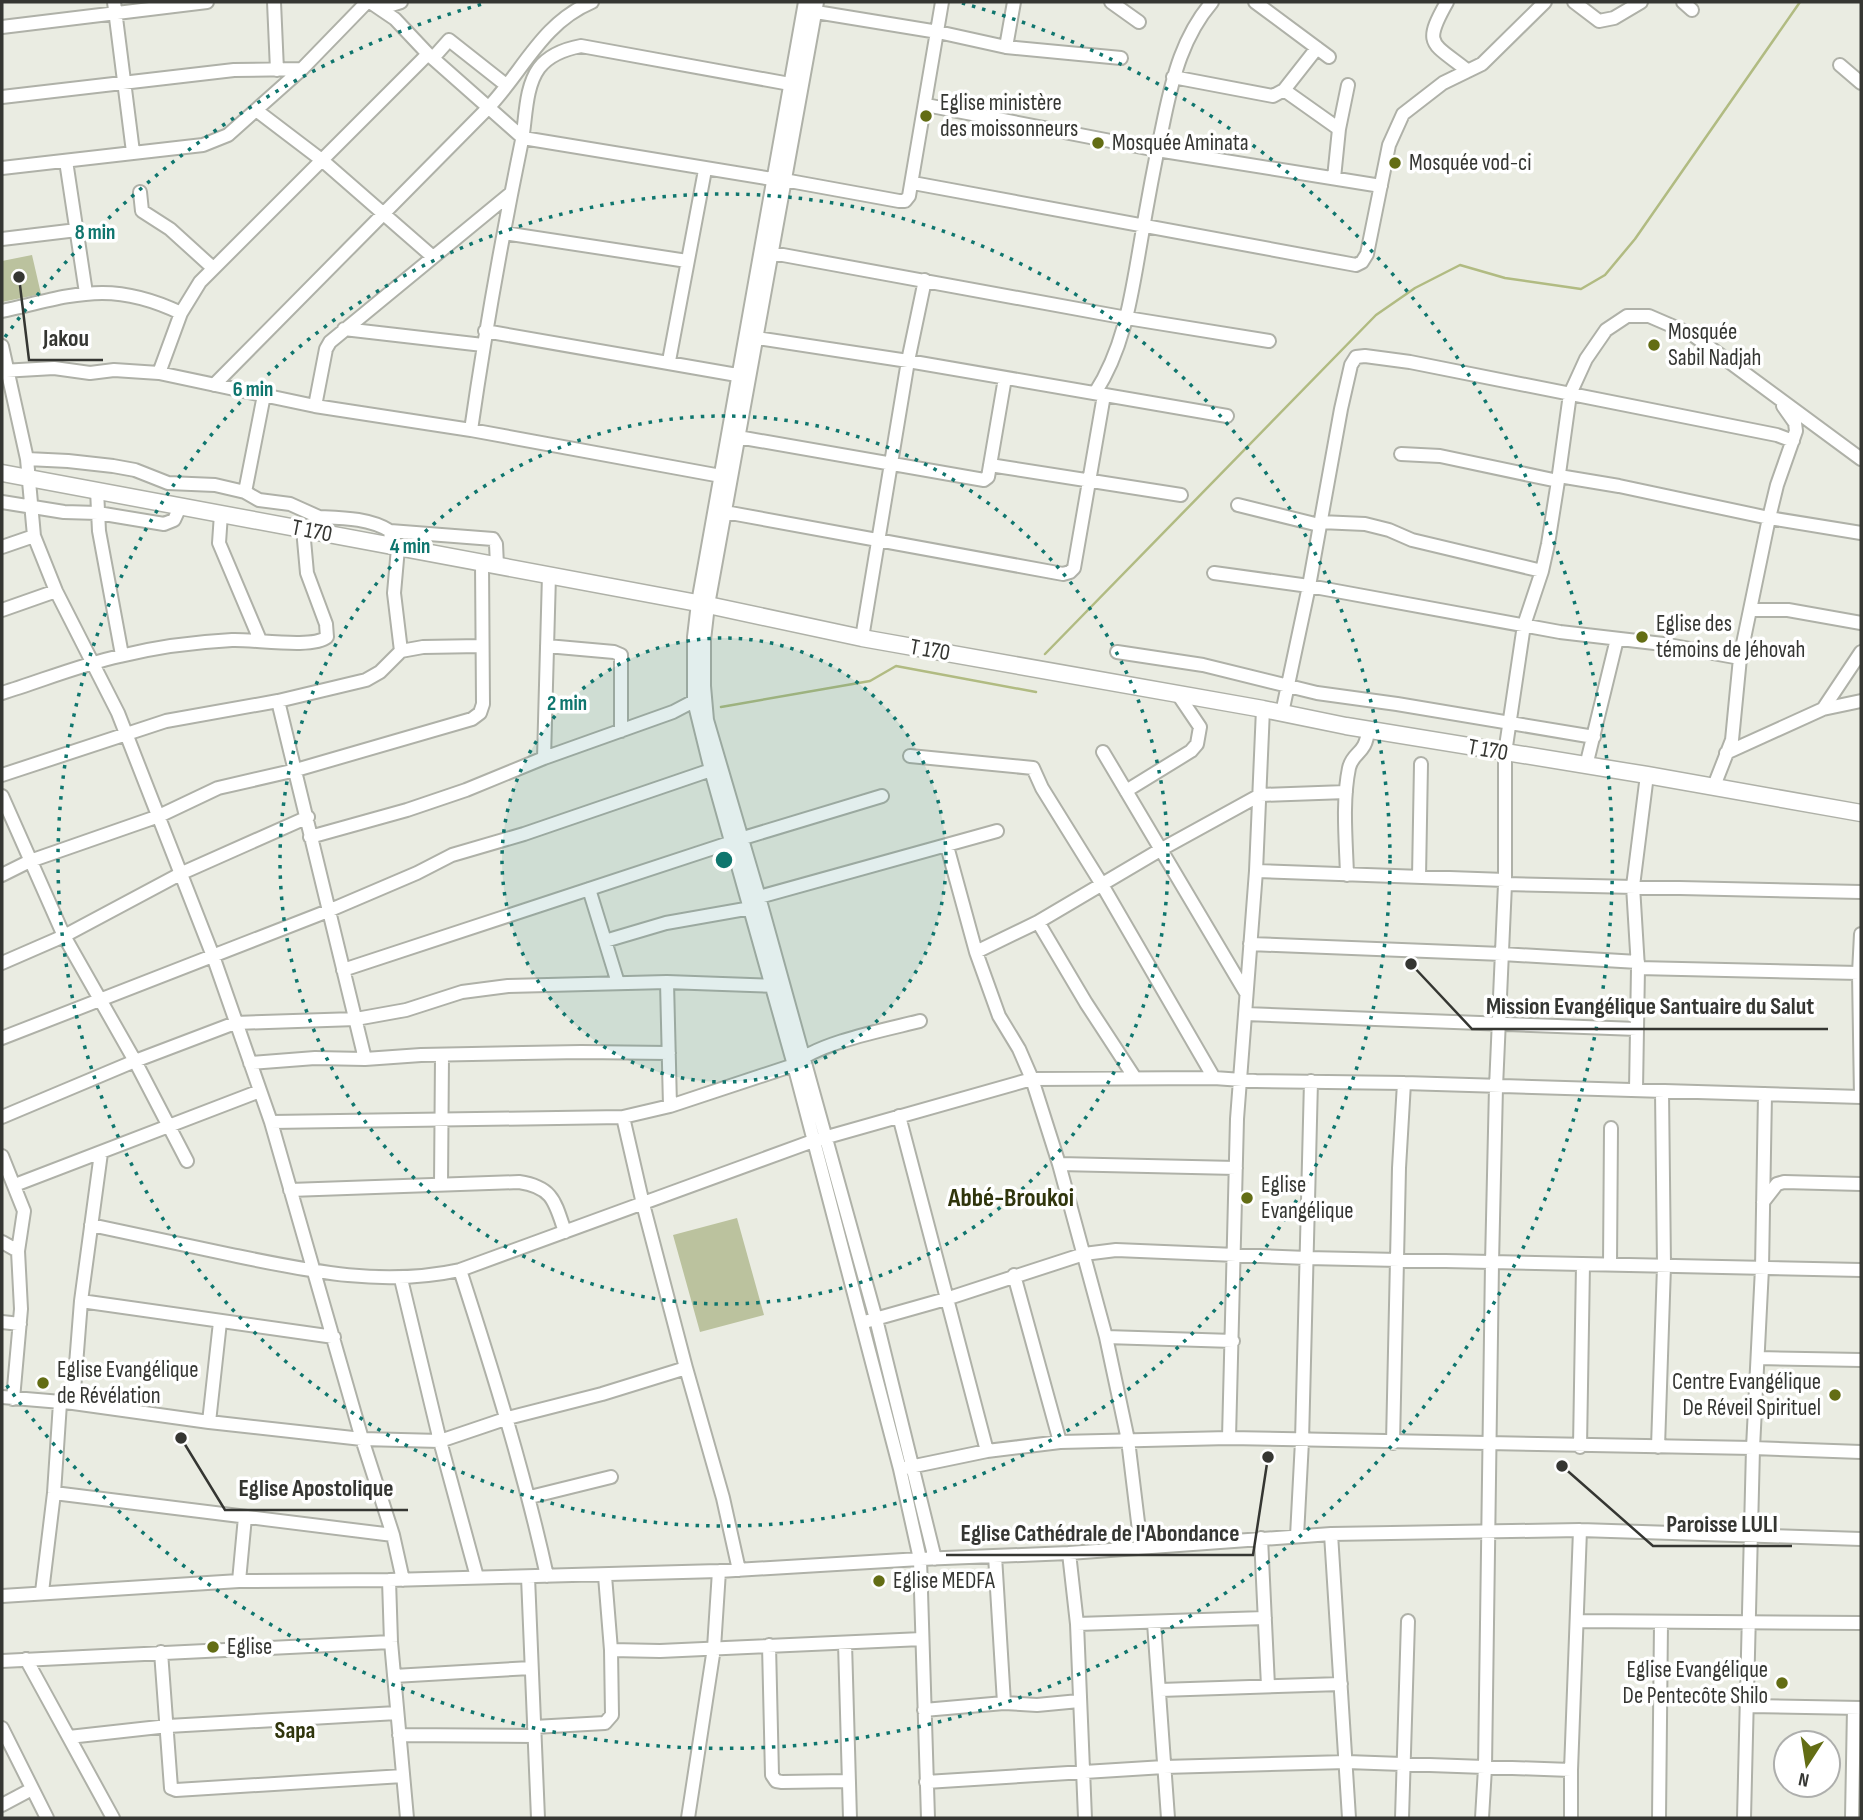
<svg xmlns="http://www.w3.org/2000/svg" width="1863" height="1820" font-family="'Sofia Sans Condensed',sans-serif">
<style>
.pitch{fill:#bbc29e}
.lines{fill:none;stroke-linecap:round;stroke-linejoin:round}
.stream{stroke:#b1bb82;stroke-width:2.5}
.minor-casing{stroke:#afb1a8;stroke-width:16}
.major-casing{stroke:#afb1a8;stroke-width:19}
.minor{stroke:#fff;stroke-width:12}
.major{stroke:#fff;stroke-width:16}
.ring{fill:none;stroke:#0f766e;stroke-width:3.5;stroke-dasharray:3.5 7}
.poi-dot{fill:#636d14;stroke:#fff;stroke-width:2.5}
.labels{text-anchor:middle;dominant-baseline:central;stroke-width:7;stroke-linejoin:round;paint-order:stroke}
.poi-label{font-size:23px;fill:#353632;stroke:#fff;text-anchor:start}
.street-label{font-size:23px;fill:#353632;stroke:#fff}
.neighbourhood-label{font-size:24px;font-weight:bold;fill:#30350c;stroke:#fff}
.quarter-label{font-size:26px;font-weight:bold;fill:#30350c;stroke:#fff}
.centre{fill:#0f766e;stroke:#fff;stroke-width:3.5}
.ring-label{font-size:21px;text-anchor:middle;font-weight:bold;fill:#0f766e;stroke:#fff;stroke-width:7;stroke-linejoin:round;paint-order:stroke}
.leader{fill:none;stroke:#353632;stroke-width:2.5}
.callout-dot{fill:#353632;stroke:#fff;stroke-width:2.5}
.callout-label{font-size:24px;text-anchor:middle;font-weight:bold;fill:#353632;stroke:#fff;stroke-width:7;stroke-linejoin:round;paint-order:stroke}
</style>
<rect width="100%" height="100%" fill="#eaece2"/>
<path class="pitch" d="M 32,255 L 41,294 L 2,302 L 2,261 Z
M 737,1218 L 764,1315 L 700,1332 L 673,1235 Z"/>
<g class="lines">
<path class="stream" d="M 1045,654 L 1376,315 L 1415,288 L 1460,265 L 1505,278 L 1581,289 L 1605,275 L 1635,239 L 1800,2
M 721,707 L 870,681 L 896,666 L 1036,692"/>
<defs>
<path id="minor" d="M 114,2 L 133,152
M 274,2 L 277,70
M 370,2 L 395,19 L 428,54 L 523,138 L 772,179
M 805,2 L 698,603 L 694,637 L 694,701 L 711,770 L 794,1065 L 900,1469 L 920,1559 L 928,1818
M 817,2 L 708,605 L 704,640 L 704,686 L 707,720 L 759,897 L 876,1319 L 935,1559
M 1111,2 L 1139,22
M 1255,2 L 1329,57
M 1447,2 C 1422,46 1432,42 1468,71
M 1574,2 L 1599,21 L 1614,18 L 1641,2
M 1683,2 L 1692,10
M 382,8 L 401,2
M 816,12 L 938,32 L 1006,47 L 1121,58
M 2,27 L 207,2
M 1006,47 L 1014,2
M 1317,48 L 1284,90 L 1339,129 L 1334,178
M 433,58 L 449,40 L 506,85
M 1840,65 L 1861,83
M 1173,77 L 1273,96 L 1284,90
M 2,97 L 234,70 L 302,69
M 926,105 L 1157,150 L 1381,186
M 256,110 L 323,161 L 433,257
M 1339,129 L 1348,85
M 66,161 L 86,293
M 2,168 L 203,145 L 228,135 L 302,69 L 367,2
M 784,180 L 899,201 L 905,201 L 909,196 L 942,2
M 913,183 L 1356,265 L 1362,262 L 1367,254 L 1389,145 L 1403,114 L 1443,83 L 1482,64 L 1545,2
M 140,192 L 142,211 L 170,229 L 213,268
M 504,233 L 687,261
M 2,239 L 77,230
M 772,253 L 1127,318 L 1269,341
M 2,311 C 74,295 110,279 181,313
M 344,329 L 483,345
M 485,331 L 737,375
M 757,338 L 908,361 L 1227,416
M 2,346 L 27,459 L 34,536 L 56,591 L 118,713 L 213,956 L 271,1122 L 362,1439 L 393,1535 L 403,1580
M 669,361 L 705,170
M 2,371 L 54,368 L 90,373 L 114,370 L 159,373 L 315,406 L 471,430 L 721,476
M 159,373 L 181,313 L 200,282 L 428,54
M 214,385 C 304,293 395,203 485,111 C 522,74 540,24 592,2
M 1095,393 C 1124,348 1131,298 1140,246 C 1147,204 1155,161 1164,119 C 1173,76 1183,36 1212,2
M 315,406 L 326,349 L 330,342 L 510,194
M 471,430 C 485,333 502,237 522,140 C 526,118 525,87 539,68 C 549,55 565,49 581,46 L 790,84
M 738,437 L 984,480 L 988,477 L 1005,378
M 27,459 L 68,461 L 113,466 L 135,470 L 168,483 L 215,485 L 245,492 L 264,395
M 990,465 L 1181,495
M 1559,476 L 1619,486 L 1769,518 L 1777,485 L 1796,431 L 1795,423 L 1783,406
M 1558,481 L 1570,394 L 1586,359 L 1606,330 L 1627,316 L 1649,316 L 1693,335 L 1861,459
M 97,490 L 99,531 L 122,655
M 245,492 L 259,500 L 290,504 L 319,517 L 320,532
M 2,502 L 64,512 L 98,513 L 164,524 L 174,520 L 180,507
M 1238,505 L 1319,525
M 725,512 L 1063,574 L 1070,572 L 1074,568 L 1104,395
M 221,514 L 219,543 L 260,640
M 319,517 C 342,518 369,518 390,531 L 391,539
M 1320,522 L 1365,524 L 1389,530 L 1412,540 L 1542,571 L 1548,544 L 1558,481 L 1440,456 L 1401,454
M 390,531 L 493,539 L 496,544 L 497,565
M 2,547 L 34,536
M 1214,573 L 1309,586 L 1341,409 L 1351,365 L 1356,357 L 1365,356 L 1410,362 L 1777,435 L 1793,441
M 2,610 L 56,591
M 1750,610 L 1788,610 L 1861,623
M 862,638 L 908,361 L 925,280
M 547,646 L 614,652 L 621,655 L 621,731
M 401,651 L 423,647 L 481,646
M 1117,652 L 1203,665 L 1317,693 L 1397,704 L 1594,737
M 2,693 C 41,681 80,665 120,656 C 156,647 195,642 232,640 C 254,639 313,649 327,637 L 326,624 L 307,573 L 303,529
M 278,701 L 365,1059
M 1823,709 L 1861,652
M 1282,713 L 1309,586 L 1560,632 L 1663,644 L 1740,658
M 1103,752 L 1246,993
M 1726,753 L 1823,709 L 1861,701
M 910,756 L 1033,768 L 1042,788 L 1101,883 L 1214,1078
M 544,758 L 549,575
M 1586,766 L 1617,639
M 2,775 L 166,721 L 278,701 L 366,680 L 380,672 L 401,651 L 394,593 L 398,548
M 1714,786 L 1732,740 L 1740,658 L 1769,518 L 1861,533
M 1126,791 L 1191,751 L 1197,744 L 1200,727 L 1177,693
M 2,796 L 64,936 L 135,1061 L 187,1161
M 310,837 L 407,810 L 466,790 L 544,758 L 673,712 L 694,701
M 740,839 L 882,796
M 947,846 L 976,952 L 999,1016 L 1019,1049 L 1032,1079 L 1059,1164 L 1106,1337 L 1128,1440 L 1141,1547
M 1256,871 L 1505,880
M 2,875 L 30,861 L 159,816 L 218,788 L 296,770 L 472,719 L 480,713 L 483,704 L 482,563
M 1347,875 C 1346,841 1342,802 1349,768 C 1353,751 1366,755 1368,730
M 1419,877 L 1421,764
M 1505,884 L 1861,892
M 589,889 L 618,983
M 759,897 L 997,831
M 1038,922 L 1086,1003 L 1135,1078
M 605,941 L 666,923 L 751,908
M 1250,944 L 1502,954 L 1638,962
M 976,952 L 1038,922 L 1160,850 L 1260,795 L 1346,792
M 2,963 L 64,936 L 182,873 L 308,817
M 1638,968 L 1859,973
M 343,970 L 732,842
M 667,982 L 670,1106
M 1245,1014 L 1637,1029
M 2,1038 L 328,911 L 417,873 L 452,855 L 524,834 L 711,770
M 250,1063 L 315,1058 L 365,1059 L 421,1055 L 581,1052 L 669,1053
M 1636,1090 L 1638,968 L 1633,886 L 1647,775
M 1861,1097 L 1859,973 L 1861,934
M 899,1116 L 987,1451
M 2,1117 L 135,1061 L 235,1023 L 356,1019 L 406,1010 L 462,992 L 508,986 L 667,982 L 777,986
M 271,1122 L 623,1117 L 670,1106 L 794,1065 C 815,1043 889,1029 920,1021
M 2,1156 L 24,1211 L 18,1251 L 21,1309 L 13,1399
M 1059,1164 L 1236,1168
M 15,1185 L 260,1091
M 441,1185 L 442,1055
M 290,1190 L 519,1182 C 553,1187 555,1202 565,1232
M 1763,1202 L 1777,1184 L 1784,1182 L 1861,1184
M 91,1225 C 138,1235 185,1245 232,1255 C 309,1271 382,1287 460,1270 L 813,1141 L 1032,1079 L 1214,1078 L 1256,1081 L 1404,1083 L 1861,1097
M 2,1242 L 18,1251
M 1610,1265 L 1611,1128
M 460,1270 C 493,1372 524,1471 547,1576
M 1014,1275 L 1060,1442
M 401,1279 L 440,1441 L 477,1577
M 81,1301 L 334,1337
M 868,1321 L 946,1299 L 1084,1254 L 1116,1250 L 1307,1258 L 1861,1270
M 2,1322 L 20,1324
M 1106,1337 L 1233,1341
M 1758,1358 L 1861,1360
M 686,1368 L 723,1498 L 739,1570
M 2,1397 L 73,1403 L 209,1422 L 362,1439 L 440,1441 L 508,1418 L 602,1394 L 686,1368 L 643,1204 L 623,1117
M 73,1403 L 81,1301 L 101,1153
M 209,1422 L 220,1322
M 1229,1438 L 1237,1119 L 1256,871 L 1263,709
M 1393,1443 L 1399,1168 L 1404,1083
M 1580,1447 L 1583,1264
M 1658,1447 L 1664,1266 L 1662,1091
M 905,1468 L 987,1451 L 1060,1442 L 1229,1438 L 1753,1448 L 1861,1452
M 54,1493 L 393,1535
M 530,1497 L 611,1477
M 1331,1534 L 1349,1818
M 1297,1536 L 1302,1441 L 1311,1081
M 1261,1538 L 1268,1686
M 1069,1553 L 1077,1624 L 1085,1818
M 528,1577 L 538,1818
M 389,1580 L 391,1642 L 407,1818
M 239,1581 L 245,1517
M 42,1592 L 54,1493 L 60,1403
M 2,1596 L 239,1581 L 389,1580 L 719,1571 L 920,1559 L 1069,1553 L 1331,1534 L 1580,1530 L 1861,1539
M 1578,1621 L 1861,1623
M 1154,1623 L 1168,1818
M 1077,1624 L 1265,1618
M 845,1643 L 850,1818
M 769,1645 L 772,1775 L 776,1781 L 782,1782 L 848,1781
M 611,1650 L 660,1651 L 922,1639
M 161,1652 L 171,1788 L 176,1790 L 403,1776
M 26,1659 L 113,1818
M 2,1661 L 391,1642
M 394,1676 L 531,1668
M 1160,1690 L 1341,1684
M 1004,1703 L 1037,1705 L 1079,1701
M 1748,1706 L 1861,1708
M 924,1710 L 1004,1703 L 995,1556
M 534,1727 L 605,1723 L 612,1715 L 611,1650 L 605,1576
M 2,1728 L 47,1818
M 399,1735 L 534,1736
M 69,1737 L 168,1726 L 397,1713
M 926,1782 L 1164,1767 L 1347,1762 L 1571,1770
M 2,1805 L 32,1789
M 688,1818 L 714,1648 L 719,1571
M 1402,1818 L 1408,1621
M 1482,1818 L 1485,1768 L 1492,1263 L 1496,1087 L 1505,884 L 1505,753 L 1524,625 L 1542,571
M 1571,1818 L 1571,1770 L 1580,1530
M 1659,1818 L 1661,1623
M 1744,1818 L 1753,1448 L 1762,1268 L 1765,1094
M 1852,1818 L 1854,1708"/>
<path id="major" d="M 2,473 L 708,605 L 862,638 L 1263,709 L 1346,726 L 1647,775 L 1861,813"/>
</defs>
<use href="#minor" class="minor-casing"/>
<use href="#major" class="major-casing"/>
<use href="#minor" class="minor"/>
<use href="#major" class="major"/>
</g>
<circle cx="724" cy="860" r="222" fill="#0f766e" fill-opacity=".12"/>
<g class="ring">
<circle cx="724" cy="860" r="222"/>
<circle cx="724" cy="860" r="444"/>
<circle cx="724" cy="860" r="666"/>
<path d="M5 337A889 889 0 0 1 486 3M962 3A889 889 0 1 1 5 1383"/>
</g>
<g class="poi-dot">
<circle cx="926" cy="116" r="7"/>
<circle cx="1098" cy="143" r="7"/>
<circle cx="1395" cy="163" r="7"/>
<circle cx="1654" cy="345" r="7"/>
<circle cx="1642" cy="637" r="7"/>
<circle cx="1247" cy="1198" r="7"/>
<circle cx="43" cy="1383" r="7"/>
<circle cx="1835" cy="1395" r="7"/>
<circle cx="879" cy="1581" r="7"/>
<circle cx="213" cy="1647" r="7"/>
<circle cx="1782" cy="1683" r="7"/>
</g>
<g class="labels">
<g class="poi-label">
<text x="940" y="103">Eglise ministère<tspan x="940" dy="26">des moissonneurs</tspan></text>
<text x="1112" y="143">Mosquée Aminata</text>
<text x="1409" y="163">Mosquée vod-ci</text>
<text x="1668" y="332">Mosquée<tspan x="1668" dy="26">Sabil Nadjah</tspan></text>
<text x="1656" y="624">Eglise des<tspan x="1656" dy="26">témoins de Jéhovah</tspan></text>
<text x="1261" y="1185">Eglise<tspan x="1261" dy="26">Evangélique</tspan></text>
<text x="57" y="1370">Eglise Evangélique<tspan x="57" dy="26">de Révélation</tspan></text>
<text x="1821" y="1382" text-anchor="end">Centre Evangélique<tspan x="1821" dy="26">De Réveil Spirituel</tspan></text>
<text x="893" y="1581">Eglise MEDFA</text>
<text x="227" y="1647">Eglise</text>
<text x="1768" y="1670" text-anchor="end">Eglise Evangélique<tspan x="1768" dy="26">De Pentecôte Shilo</tspan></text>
</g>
<g class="street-label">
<text transform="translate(312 531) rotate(11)">T 170</text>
<text transform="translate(930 650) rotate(10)">T 170</text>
<text transform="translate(1488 750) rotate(10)">T 170</text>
</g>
<g class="neighbourhood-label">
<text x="295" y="1730">Sapa</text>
</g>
<g class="quarter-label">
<text x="1011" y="1198">Abbé-Broukoi</text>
</g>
</g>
<circle cx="724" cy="860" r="10" class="centre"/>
<g class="ring-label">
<text x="95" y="239">8 min</text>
<text x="253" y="396">6 min</text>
<text x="410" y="553">4 min</text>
<text x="567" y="710">2 min</text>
</g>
<path class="leader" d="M19 277L29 360H103M1411 964L1472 1029H1828M181 1438L225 1510H408M1562 1466L1653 1546H1792M1268 1457L1253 1555H946"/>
<g class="callout-dot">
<circle cx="19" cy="277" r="7"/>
<circle cx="1411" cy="964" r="7"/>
<circle cx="181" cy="1438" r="7"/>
<circle cx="1562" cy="1466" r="7"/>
<circle cx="1268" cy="1457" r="7"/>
</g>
<g class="callout-label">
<text x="66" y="346">Jakou</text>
<text x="1650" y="1014">Mission Evangélique Santuaire du Salut</text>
<text x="316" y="1496">Eglise Apostolique</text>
<text x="1722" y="1532">Paroisse LULI</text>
<text x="1100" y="1541">Eglise Cathédrale de l'Abondance</text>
</g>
<rect width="1863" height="1820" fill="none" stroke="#353632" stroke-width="7"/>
<g transform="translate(1807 1764) rotate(192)"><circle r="33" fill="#ffffff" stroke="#aeafad" stroke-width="2"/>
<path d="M0-5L12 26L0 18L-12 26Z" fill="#636d14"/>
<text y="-10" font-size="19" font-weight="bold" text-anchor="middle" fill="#353632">N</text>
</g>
</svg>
